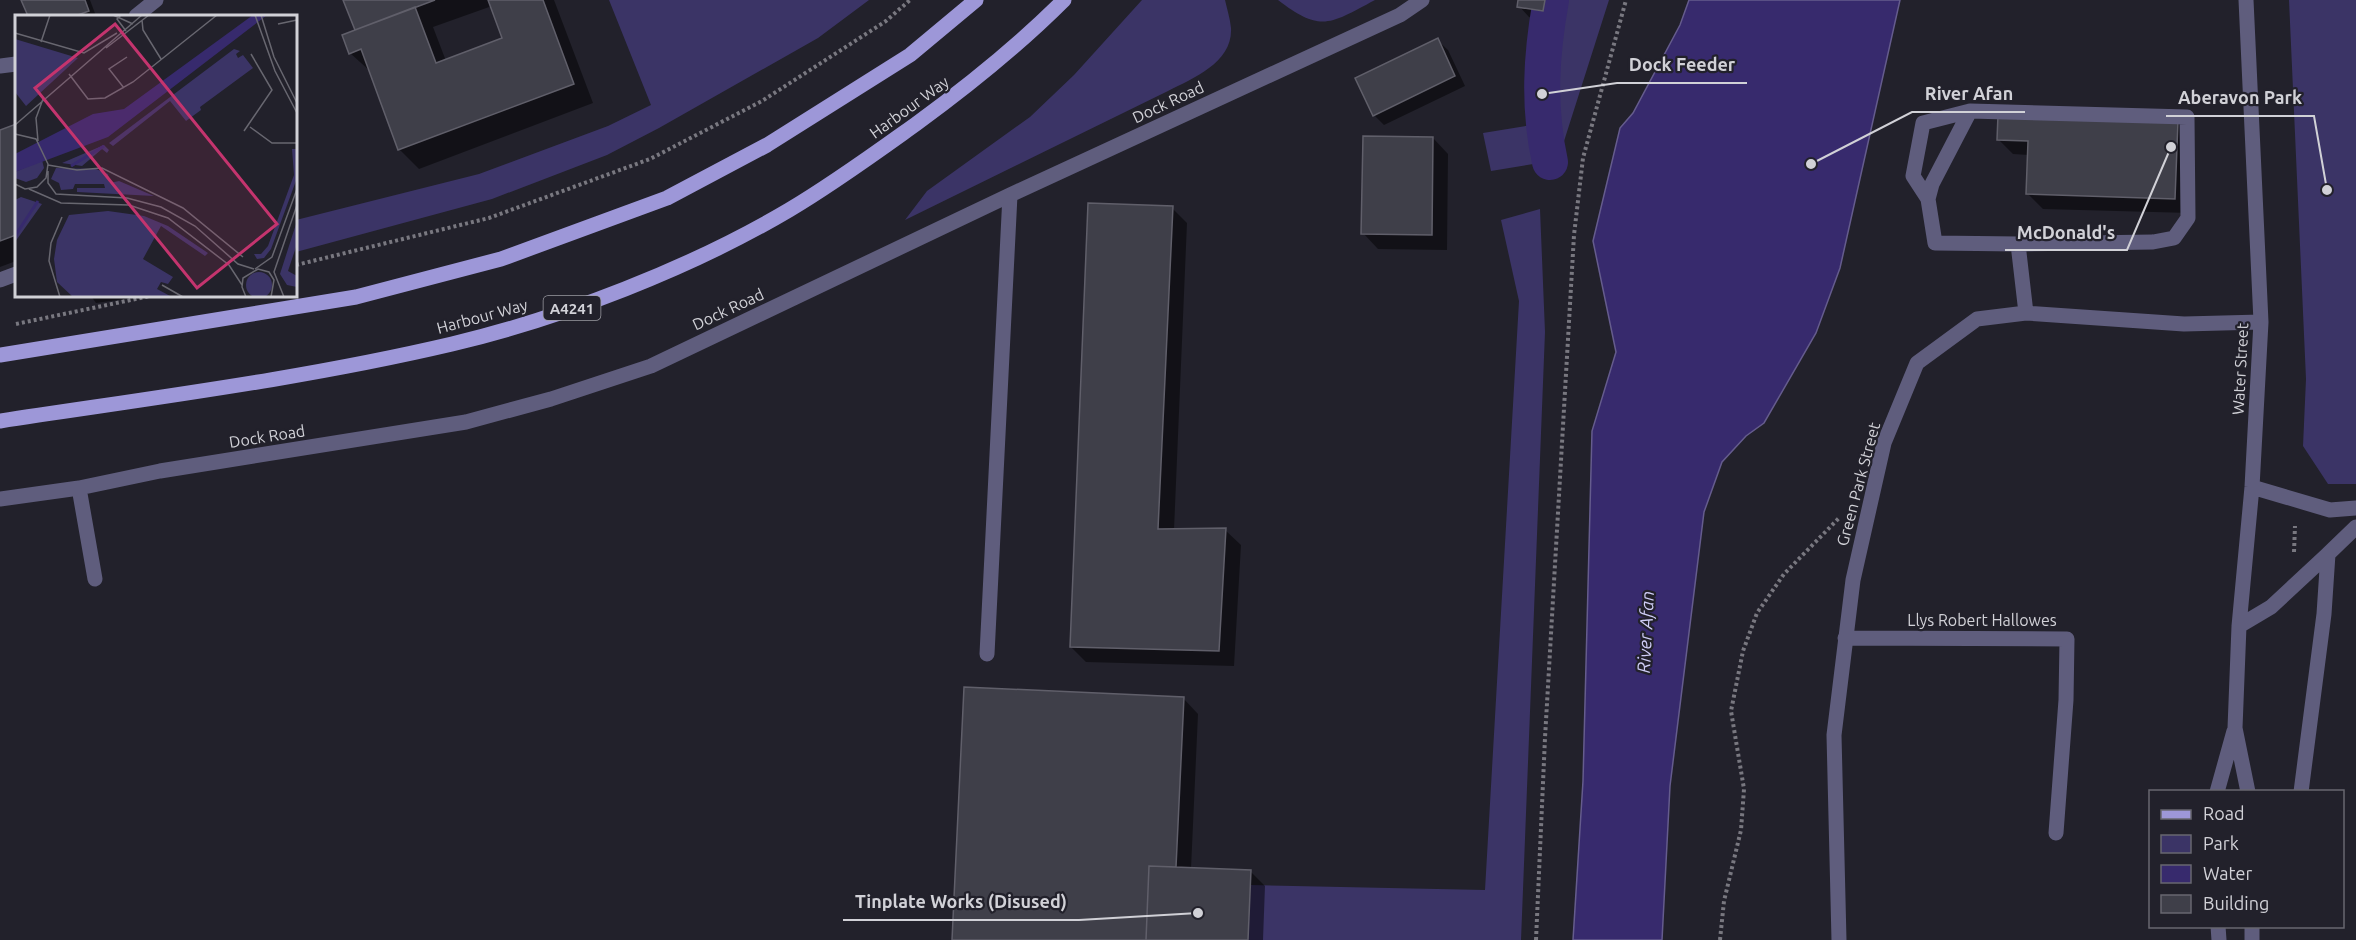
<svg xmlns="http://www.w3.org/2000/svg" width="2356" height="940" font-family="Ubuntu,sans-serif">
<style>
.green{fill:#3b3466}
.water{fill:#372a6d;stroke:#655c8d;stroke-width:1.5}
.shadow{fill:#0007;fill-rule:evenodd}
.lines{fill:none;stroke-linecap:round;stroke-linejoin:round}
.canal{stroke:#372a6d;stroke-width:36}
.building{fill:#3f3f49;stroke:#605f6a;stroke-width:1.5}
.path{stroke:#797880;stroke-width:4;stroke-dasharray:3 3;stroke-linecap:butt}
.minor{stroke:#5f5d7d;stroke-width:15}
.major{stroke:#9d97d8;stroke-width:15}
.labels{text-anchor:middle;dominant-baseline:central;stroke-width:4.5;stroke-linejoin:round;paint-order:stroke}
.shield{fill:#22212b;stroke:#9c9ca3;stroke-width:1.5}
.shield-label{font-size:15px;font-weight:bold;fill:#d1d1d7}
.street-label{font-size:16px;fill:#d1d1d7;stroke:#22212b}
.water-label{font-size:18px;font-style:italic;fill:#cfcdf6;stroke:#22212b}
.inset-river{fill:none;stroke:#372a6d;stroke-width:3}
.inset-road{fill:none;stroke:#686770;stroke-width:1.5}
.view{fill:#c4346e;fill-opacity:0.15;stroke:#c4346e;stroke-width:3}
.inset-edge{fill:none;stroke:#d1d1d7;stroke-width:3}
.leader{fill:none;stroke:#d1d1d7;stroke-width:2}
.callout-dot{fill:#d1d1d7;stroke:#22212b;stroke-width:2}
.callout-label{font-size:18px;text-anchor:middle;font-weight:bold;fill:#d1d1d7;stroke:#22212b;stroke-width:4.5;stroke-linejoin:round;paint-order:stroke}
</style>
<rect width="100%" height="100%" fill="#22212b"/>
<path class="green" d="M 609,0 L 869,0 L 818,38 L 659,128 L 607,155 L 492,199 L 296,252 L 296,220 L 479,174 L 608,126 L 651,105 Z
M 1142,0 L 1225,0 C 1227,9 1230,18 1231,28 C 1233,62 1194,78 1168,91 L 905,220 L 927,191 L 1030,117 L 1074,75 Z
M 1278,0 L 1375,0 C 1330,24 1321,33 1278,0 Z
M 1545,0 L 1609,0 L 1558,160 L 1491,171 L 1483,133 L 1538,124 L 1536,67 Z
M 2289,0 L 2356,0 L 2356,484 L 2328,484 L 2303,446 L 2306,379 Z
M 1540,209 L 1545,332 L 1521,940 L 1248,940 L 1250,885 L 1485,890 L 1519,301 L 1501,220 Z"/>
<path class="water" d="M 1689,0 L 1900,0 L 1840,268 L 1816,333 L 1764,423 L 1746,436 L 1722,462 L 1704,512 L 1670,786 L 1662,940 L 1573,940 L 1583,781 L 1592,431 L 1616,352 L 1593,241 L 1620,128 L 1633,113 L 1680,25 Z"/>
<path class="shadow" d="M 23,0 L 90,0 L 96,16 L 29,16 Z
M 345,0 L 554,0 L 593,103 L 419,169 L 399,149 L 371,72 L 350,53 L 357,31 ZM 492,6 L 504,39 L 446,61 L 433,27 Z
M 1520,0 L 1557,0 L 1553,21 L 1529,17 L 1519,6 Z
M 1437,40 L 1448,50 L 1465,86 L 1384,125 L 1374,115 Z
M 2177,122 L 2192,138 L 2190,213 L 2043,209 L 2027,193 L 2029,155 L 2013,154 L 1998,139 Z
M 16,126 L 16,261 L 0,267 L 0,132 Z
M 1433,138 L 1448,154 L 1447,250 L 1378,249 L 1363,233 Z
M 1172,208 L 1187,223 L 1174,530 L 1225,530 L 1241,545 L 1234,666 L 1086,662 L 1071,647 Z
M 91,296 L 147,296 L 96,303 Z
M 1183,698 L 1198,714 L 1191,869 L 1250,871 L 1265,886 L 1263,940 L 954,940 Z"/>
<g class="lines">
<path class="canal" d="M 1550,162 C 1538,107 1541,55 1551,0"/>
</g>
<path class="building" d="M 21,0 L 85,0 L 89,11 L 75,16 L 28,16 Z
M 343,0 L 435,0 L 355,30 Z
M 488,0 L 543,0 L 574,84 L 398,150 L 361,49 L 349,54 L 342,35 L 415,7 L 436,63 L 502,38 Z
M 1518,0 L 1545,0 L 1543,11 L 1517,7 Z
M 1438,38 L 1455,76 L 1373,116 L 1355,78 Z
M 1998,115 L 2178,121 L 2175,199 L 2026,194 L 2028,141 L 1997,140 Z
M 16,124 L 16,235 L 0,241 L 0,130 Z
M 1363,136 L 1433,137 L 1432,235 L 1361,234 Z
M 1088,203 L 1173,206 L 1158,529 L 1226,528 L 1219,651 L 1070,647 Z
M 964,687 L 1184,697 L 1176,867 L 1149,866 L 1146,940 L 952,940 Z
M 1149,866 L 1251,870 L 1248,940 L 1146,940 Z"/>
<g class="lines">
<path class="path" d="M 296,265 L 489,218 L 650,159 L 762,101 L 886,21 L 910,0
M 16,324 L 150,296
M 2294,552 L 2295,526
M 1536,940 L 1545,738 L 1574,235 L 1583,158 L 1626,0
M 1720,940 L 1724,901 L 1741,830 L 1744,789 L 1731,711 L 1743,651 L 1757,613 L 1784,574 L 1840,517"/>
<path class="minor" d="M 2246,0 L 2261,322 L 2252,487 L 2239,626 L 2235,728 L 2248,792
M 136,16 L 156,0
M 0,66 L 16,64
M 1970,111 L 2187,117 L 2188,218 L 2174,238 L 2153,242 L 2018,244 L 1935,243 L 1928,199 L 1932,184 Z
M 1928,199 L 1913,176 L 1923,123 L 1970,111
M 2018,244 L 2026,313
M 0,280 L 16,274
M 2252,487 L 2330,510 L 2356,508
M 79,488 L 95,579
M 0,499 L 79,488 L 160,471 L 466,422 L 551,399 L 651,366 L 1010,195 L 1400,15 L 1422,0
M 2239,626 L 2271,607 L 2328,554
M 1845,638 L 2067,639 L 2066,700 L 2056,833
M 987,654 L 1010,195
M 2217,792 L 2234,731
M 2301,792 L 2324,614 L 2328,554 L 2356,527
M 2218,926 L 2219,940
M 2252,926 L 2252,940
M 1839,940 L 1834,735 L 1853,580 L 1884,443 L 1917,363 L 1977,319 L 2026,313 L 2184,324 L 2261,322"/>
<path class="major" d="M 0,355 L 356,297 L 501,259 L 667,198 L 767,145 L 910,55 L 976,0
M 0,421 C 151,398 303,379 452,344 C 562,318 691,268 789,210 C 833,184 874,154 916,124 C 968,86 1018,46 1064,0"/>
</g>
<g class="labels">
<rect class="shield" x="543.5" y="296" width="57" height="24" rx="4.5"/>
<g class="shield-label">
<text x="572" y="308">A4241</text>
</g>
<g class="street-label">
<text transform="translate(1168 102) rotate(-25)">Dock Road</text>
<text transform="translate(909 107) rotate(-36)">Harbour Way</text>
<text transform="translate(728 309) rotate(-25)">Dock Road</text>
<text transform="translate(482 316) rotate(-15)">Harbour Way</text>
<text transform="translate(2240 369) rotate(-87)">Water Street</text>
<text transform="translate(267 436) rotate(-9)">Dock Road</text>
<text transform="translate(1858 484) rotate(-75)">Green Park Street</text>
<text x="1982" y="620">Llys Robert Hallowes</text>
</g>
<g class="water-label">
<text transform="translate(1645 632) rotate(-87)">River Afan</text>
</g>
</g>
<g transform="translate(15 15)">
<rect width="282" height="282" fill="#22212b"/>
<path d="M 0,24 L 63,43 L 11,91 L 0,77 ZM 219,34 L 225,36 L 221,39 L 223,43 L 228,40 L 238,53 L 185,92 L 186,95 L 171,106 L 155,86 L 98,131 L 94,128 ZM 89,130 L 94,135 L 92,138 L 87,134 L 67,151 L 47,148 ZM 277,134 L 282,134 L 282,163 L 256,234 L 249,243 L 242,244 L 239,239 L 246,239 L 253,231 L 279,160 ZM 27,145 L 29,153 L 22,163 L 11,167 L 0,163 L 0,157 ZM 41,153 L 81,154 L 93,159 L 95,168 L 104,166 L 139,181 L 62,177 L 62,173 L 90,173 L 89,169 L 60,169 L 58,174 L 46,175 L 44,168 L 36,164 ZM 6,182 L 27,189 L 0,227 L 0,185 ZM 93,196 L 129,201 L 153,211 L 193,238 L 190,241 L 146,211 L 128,244 L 158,262 L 153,269 L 146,267 L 142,274 L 157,282 L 58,282 L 42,267 L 39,244 L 42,225 L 54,200 ZM 282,206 L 282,229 L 273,256 L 282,261 L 282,272 L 272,270 L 265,259 ZM231 270a13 13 0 1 1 26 0a13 13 0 1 1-26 0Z" fill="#3b3466"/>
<path d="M 238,0 L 252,0 L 93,122 L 0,157 L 0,139 L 78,99 L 109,94 Z" fill="#372a6d"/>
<path class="inset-river" d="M 56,151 L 89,131M 0,221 L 23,186"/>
<path class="inset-road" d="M 98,0 L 118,9M 106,0 L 102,4 L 111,16M 240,0 L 260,56 L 282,98M 246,0 L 259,42 L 282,88M 127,5 L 128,15 L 146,44M 263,9 L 282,5M 0,18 L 69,38 L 102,18M 26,27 L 35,0M 91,33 L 134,0M 54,59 L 73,84 L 90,83 L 118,67 L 202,0M 109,73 L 94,54 L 112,42M 0,110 L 127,0M 235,112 L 257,128 L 282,128M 229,116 L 257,75 L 236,39M 0,119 L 21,124 L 33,149 L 31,163 L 22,172 L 10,174 L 0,169M 23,126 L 21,103 L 28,84M 33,150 L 62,155 L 87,153 L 168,193 L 228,242M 33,156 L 33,168 L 41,179 L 112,183 L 146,192 L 180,211 L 223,249 L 239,254M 14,174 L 46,188 L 114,190 L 153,203 L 214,250 L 227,270M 240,254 L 257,242 L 282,174M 147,270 L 168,282M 45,282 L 34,246 L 36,228 L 47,202M 231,282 L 227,272 L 228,263 L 243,254 L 254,257 L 259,265 L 256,282M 269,282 L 259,257 L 282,190"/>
<path class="view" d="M 100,9 L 262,209 L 182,273 L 20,73 Z"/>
<rect width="282" height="282" class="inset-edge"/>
</g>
<path class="leader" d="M1542 94L1617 83H1747M1811 164L1912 112H2025M2327 190L2314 116H2166M2171 147L2127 250H2005M1198 913L1079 920H843"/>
<g class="callout-dot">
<circle cx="1542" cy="94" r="6"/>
<circle cx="1811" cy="164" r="6"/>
<circle cx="2327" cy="190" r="6"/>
<circle cx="2171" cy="147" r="6"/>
<circle cx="1198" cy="913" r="6"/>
</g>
<g class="callout-label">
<text x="1682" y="71">Dock Feeder</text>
<text x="1969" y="100">River Afan</text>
<text x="2240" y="104">Aberavon Park</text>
<text x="2066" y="239">McDonald's</text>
<text x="961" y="908">Tinplate Works (Disused)</text>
</g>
<rect x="2149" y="790" width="195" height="138" fill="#22212b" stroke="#686770" stroke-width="1.5"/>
<rect x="2161" y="810" width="30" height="9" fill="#9d97d8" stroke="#686770" stroke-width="1.5"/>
<text x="2203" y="820" font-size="18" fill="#d1d1d7">Road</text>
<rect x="2161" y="835" width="30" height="18" fill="#3b3466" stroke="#686770" stroke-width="1.5"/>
<text x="2203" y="850" font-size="18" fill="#d1d1d7">Park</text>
<rect x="2161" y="865" width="30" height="18" fill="#372a6d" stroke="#686770" stroke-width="1.5"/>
<text x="2203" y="880" font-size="18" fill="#d1d1d7">Water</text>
<rect x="2161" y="895" width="30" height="18" fill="#3f3f49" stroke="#686770" stroke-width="1.5"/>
<text x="2203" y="910" font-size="18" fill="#d1d1d7">Building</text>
</svg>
